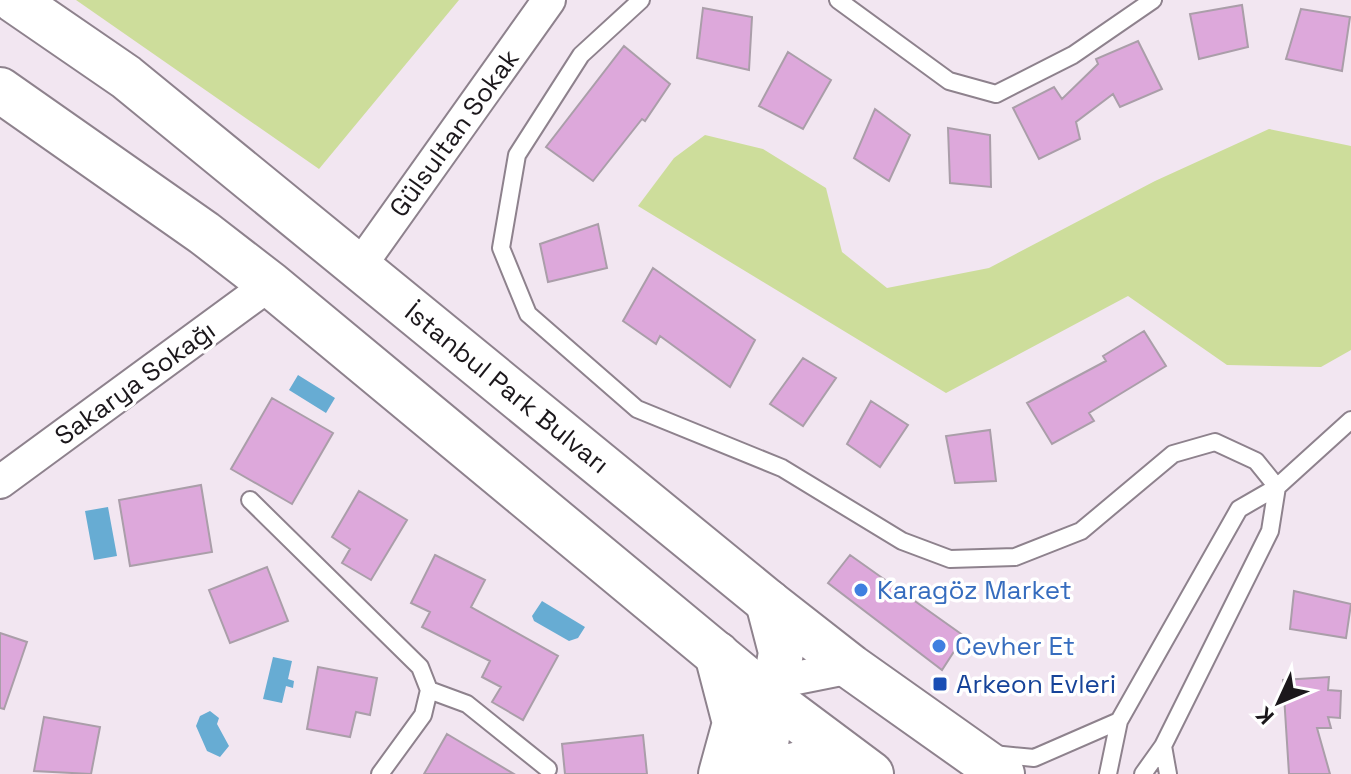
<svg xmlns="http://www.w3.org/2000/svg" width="1351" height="774" font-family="'Space Grotesk',sans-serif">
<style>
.green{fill:#cddd9b}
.water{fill:#67acd3}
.building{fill:#dda8db;stroke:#aa9ea9;stroke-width:2}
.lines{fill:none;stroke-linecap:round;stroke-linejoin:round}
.lane-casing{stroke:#8e828d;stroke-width:20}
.street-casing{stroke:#8e828d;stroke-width:36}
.secondary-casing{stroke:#8e828d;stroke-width:48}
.highway-casing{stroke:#8e828d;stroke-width:48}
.lane{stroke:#fff;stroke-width:16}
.street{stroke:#fff;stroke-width:32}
.secondary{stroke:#fff;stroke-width:44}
.highway{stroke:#fff;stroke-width:44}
.shop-dot{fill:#3f7fe0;stroke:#fff;stroke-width:3}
.transit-dot{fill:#1a4fb4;stroke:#fff;stroke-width:3}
.labels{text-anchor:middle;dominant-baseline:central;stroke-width:7;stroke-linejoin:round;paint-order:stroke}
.street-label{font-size:26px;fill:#1b171b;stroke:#fff}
.shop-label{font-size:26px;fill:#366cbe;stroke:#fff;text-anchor:start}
.transit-label{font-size:26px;fill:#164399;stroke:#fff;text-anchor:start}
</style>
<rect width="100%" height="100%" fill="#f2e6f1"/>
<path class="green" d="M 76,0 L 459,0 L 319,169 Z
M 1269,129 L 1351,146 L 1351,350 L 1321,367 L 1227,365 L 1128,296 L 946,393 L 638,206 L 674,158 L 705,135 L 763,149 L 826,188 L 842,252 L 887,288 L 989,268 L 1155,181 Z"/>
<path class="water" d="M 298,375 L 335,398 L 326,413 L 289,390 Z
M 108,507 L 117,556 L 94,560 L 85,511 Z
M 542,601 L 585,627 L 578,638 L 569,641 L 534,621 L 532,616 Z
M 273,657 L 292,661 L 288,679 L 294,681 L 293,688 L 286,686 L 282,703 L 263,699 Z
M 210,711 L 219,718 L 217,724 L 229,746 L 220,757 L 207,751 L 196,726 L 200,716 Z"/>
<path class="building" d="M 1242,5 L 1248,47 L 1199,59 L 1190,14 Z
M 703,8 L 752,17 L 749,70 L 697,58 Z
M 1301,9 L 1350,17 L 1342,71 L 1286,59 Z
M 1138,41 L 1162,89 L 1120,107 L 1113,94 L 1076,122 L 1080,139 L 1039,159 L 1013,108 L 1054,87 L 1062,99 L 1098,64 L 1096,59 Z
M 624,46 L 670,84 L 645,121 L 642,119 L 593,181 L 546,147 Z
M 788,52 L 831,80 L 803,129 L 759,106 Z
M 875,109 L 910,135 L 889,181 L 854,158 Z
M 948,128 L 990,135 L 991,187 L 950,183 Z
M 598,224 L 607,268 L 548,282 L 540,244 Z
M 653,268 L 755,340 L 730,387 L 660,336 L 656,344 L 623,321 Z
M 1144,331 L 1166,366 L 1089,413 L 1094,421 L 1052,444 L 1027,403 L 1106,361 L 1103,356 Z
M 803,358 L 836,378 L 803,426 L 770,404 Z
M 272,398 L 333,433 L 292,504 L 231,469 Z
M 871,401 L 908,425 L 880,467 L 847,444 Z
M 990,430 L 996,481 L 955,483 L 946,436 Z
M 201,485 L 212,552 L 130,566 L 119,500 Z
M 359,491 L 407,520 L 371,580 L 342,563 L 350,549 L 332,537 Z
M 435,555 L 485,580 L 471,607 L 558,656 L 523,720 L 492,702 L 501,687 L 482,677 L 490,661 L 422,627 L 430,612 L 411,603 Z
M 850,555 L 964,636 L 942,670 L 828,583 Z
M 267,567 L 288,621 L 230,643 L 209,590 Z
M 1294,591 L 1351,604 L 1346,638 L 1290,629 Z
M 0,633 L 27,642 L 4,709 L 0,708 Z
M 318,667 L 377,678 L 370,715 L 356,712 L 350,737 L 307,729 Z
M 1329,677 L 1328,690 L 1341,691 L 1340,718 L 1328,717 L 1331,728 L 1317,728 L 1330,774 L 1289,774 L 1283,680 Z
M 44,717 L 100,727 L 91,774 L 34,771 Z
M 447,734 L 514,774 L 424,774 Z
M 643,735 L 647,774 L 565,774 L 562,744 Z"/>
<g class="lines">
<defs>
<path id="lane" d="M 641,0 L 581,55 L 517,155 L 501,248 L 528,314 L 637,409 L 782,468 L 902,541 L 950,559 L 1015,557 L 1081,531 L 1173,454 L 1215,442 L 1256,461 L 1277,487 L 1270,531 L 1163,746 L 1143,774
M 838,0 L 949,81 L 996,94 L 1073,55 L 1153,0
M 250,500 L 420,667 L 429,690 L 423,715 L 380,774
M 429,690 L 467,704 L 548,769
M 1163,746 L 1168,774
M 993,754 L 1034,758 L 1119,721
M 1108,774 L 1119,721 L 1239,509 L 1277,487 L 1351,420"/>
<path id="street" d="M 359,267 L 549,0
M 0,482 L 270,284
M 763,701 L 791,679 L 851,667"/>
<path id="secondary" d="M 717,654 L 735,723 L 721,774
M 761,774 L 781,652 L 768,602
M 763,774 L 806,762 L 837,774"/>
<path id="highway" d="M 14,0 L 126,77 L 768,602 L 851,667 L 1002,774
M 0,90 L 204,233 L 270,284 L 768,697 L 871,774"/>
</defs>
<use href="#lane" class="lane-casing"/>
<use href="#street" class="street-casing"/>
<use href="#secondary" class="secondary-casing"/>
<use href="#highway" class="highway-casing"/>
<use href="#lane" class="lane"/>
<use href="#street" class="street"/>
<use href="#secondary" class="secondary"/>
<use href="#highway" class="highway"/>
</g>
<g class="shop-dot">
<circle cx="861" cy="590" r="8"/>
<circle cx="939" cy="646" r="8"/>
</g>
<rect class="transit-dot" x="932" y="676" width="16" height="16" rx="4"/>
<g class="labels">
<g class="street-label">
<text transform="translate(454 133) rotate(-54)">Gülsultan Sokak</text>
<text transform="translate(135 383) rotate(-36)">Sakarya Sokağı</text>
<text transform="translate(507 388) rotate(39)">İstanbul Park Bulvarı</text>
</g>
<g class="shop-label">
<text x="877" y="590">Karagöz Market</text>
<text x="955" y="646">Cevher Et</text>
</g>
<g class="transit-label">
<text x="956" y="684">Arkeon Evleri</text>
</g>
</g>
<g transform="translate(1279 702) rotate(226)" stroke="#ffffff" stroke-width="6" paint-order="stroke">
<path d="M0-6L14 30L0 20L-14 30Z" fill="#1b171b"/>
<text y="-12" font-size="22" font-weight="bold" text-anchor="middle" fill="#1b171b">K</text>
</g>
</svg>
